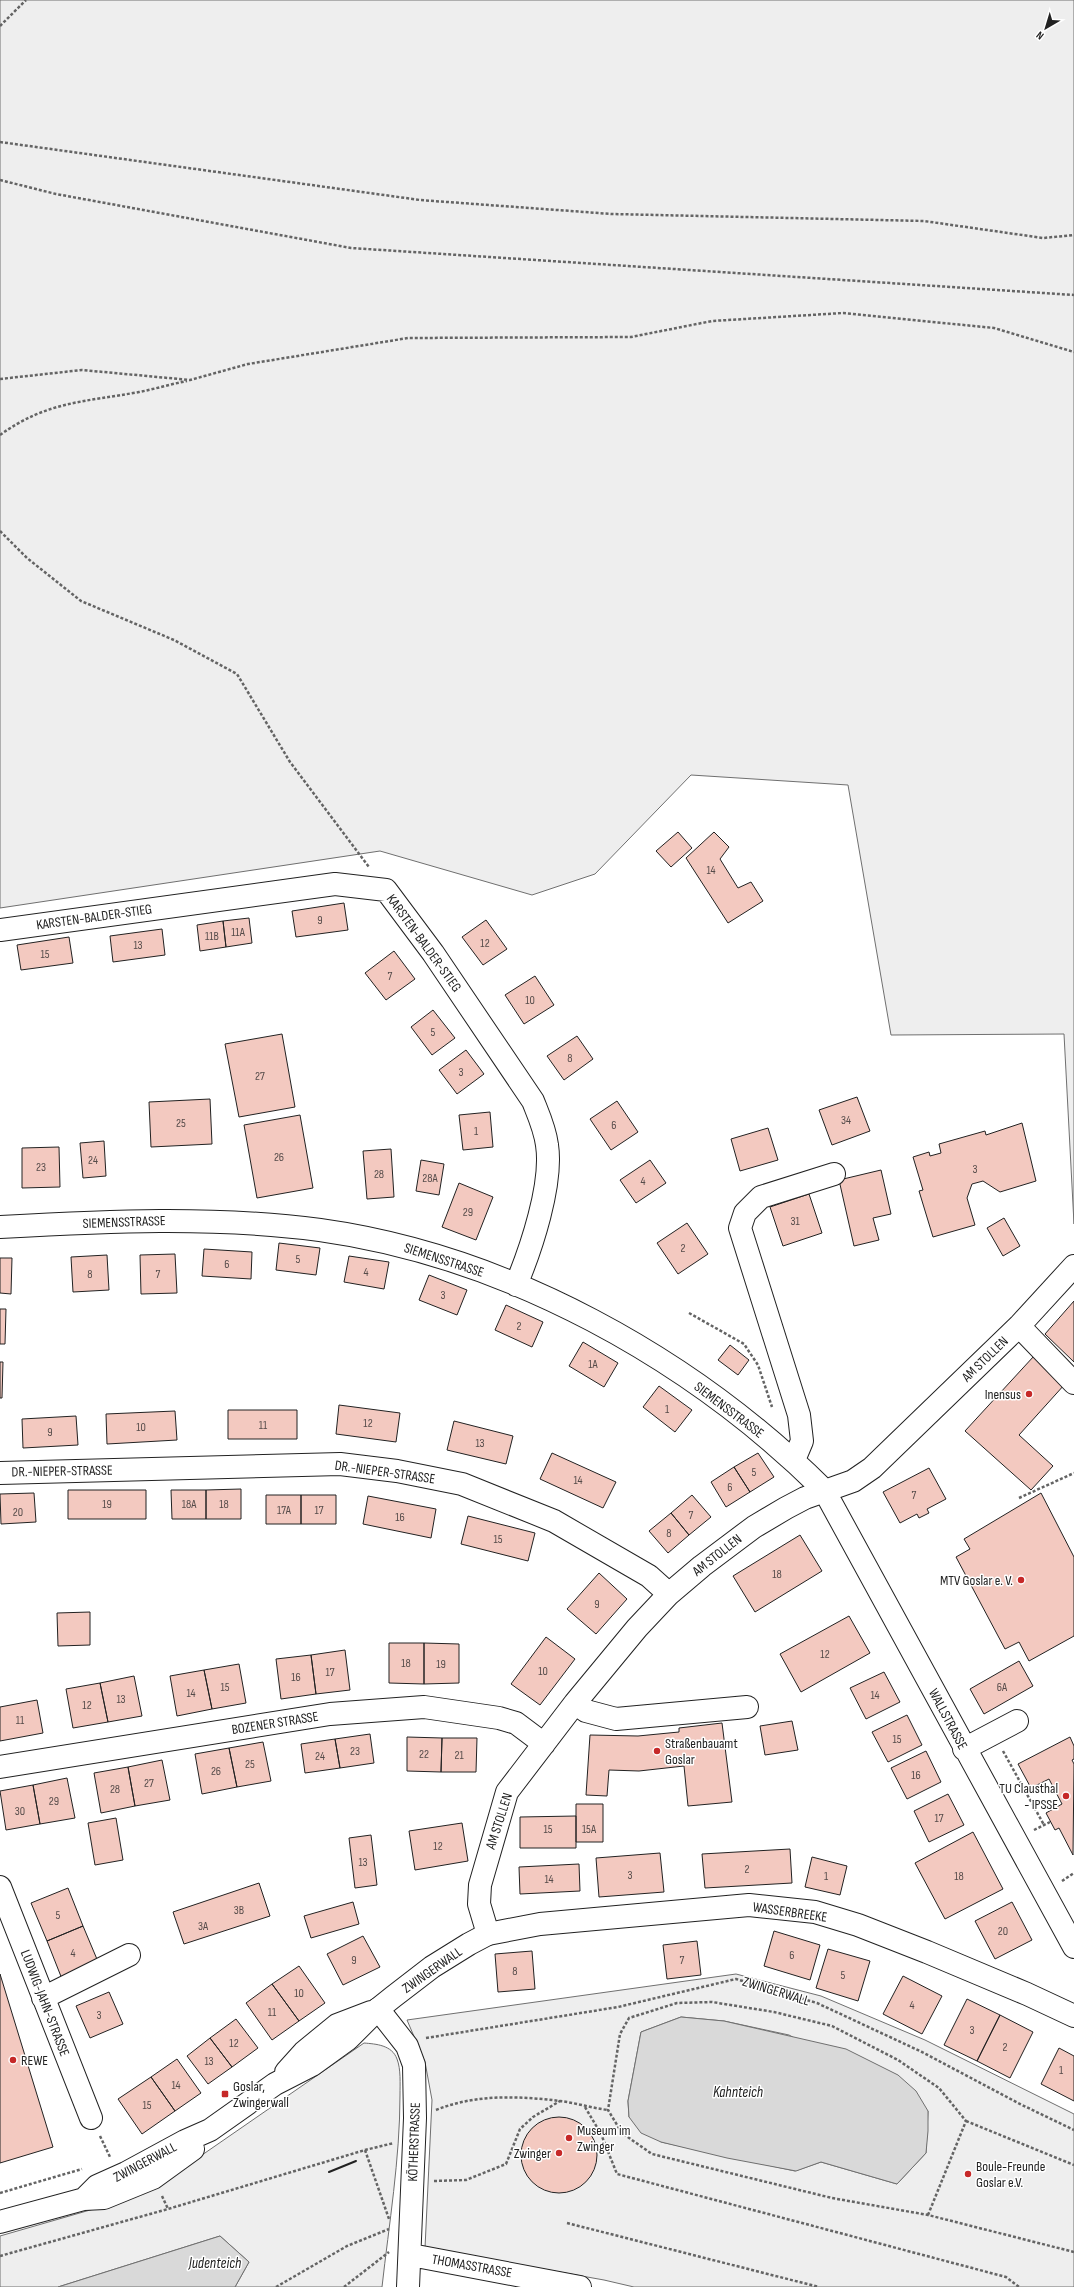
<svg xmlns="http://www.w3.org/2000/svg" width="1074" height="2287" font-family="'Sofia Sans Condensed',sans-serif">
<style>
.green{fill:#eee;stroke:#6f6f6f;fill-rule:evenodd}
.water{fill:#d9d9d9;stroke:#6f6f6f}
.building{fill:#f3c9c0;stroke:#222}
.lines{fill:none;stroke-linecap:round;stroke-linejoin:round}
.minor-casing{stroke:#222;stroke-width:24}
.major-casing{stroke:#222;stroke-width:24}
.path{stroke:#646464;stroke-width:2.5;stroke-dasharray:3 2;stroke-linecap:butt}
.minor{stroke:#fff;stroke-width:22}
.major{stroke:#fff;stroke-width:22}
.wall{stroke:#222;stroke-width:2}
.poi-dot{fill:#c62828;stroke:#fff;stroke-width:1.5}
.labels{text-anchor:middle;dominant-baseline:central;stroke-width:3;stroke-linejoin:round;paint-order:stroke}
.number-label{font-size:12px;fill:#564c4a}
.street-label{font-size:14px;fill:#222;stroke:#fff}
.poi-label{font-size:14px;fill:#222;stroke:#fff;text-anchor:start}
.water-label{font-size:15px;font-style:italic;fill:#222;stroke:#fff}
</style>
<rect width="100%" height="100%" fill="#fff"/>
<path class="green" d="M 0,0 L 1074,0 L 1074,1224 L 1064,1034 L 891,1035 L 848,785 L 691,775 L 595,874 L 532,895 L 380,851 L 0,908 Z
M 736,1974 L 821,1996 L 925,2040 L 1074,2114 L 1074,2287 L 634,2287 L 604,2280 L 425,2248 L 432,2100 L 425,2062 L 407,2020 ZM 681,2017 L 724,2021 L 789,2035 L 928,2111 L 926,2153 L 897,2184 L 821,2162 L 795,2171 L 661,2142 L 629,2117 L 628,2101 L 641,2032 Z
M 364,2043 C 376,2044 392,2045 397,2059 C 401,2069 400,2084 400,2095 C 400,2159 389,2224 382,2287 L 235,2287 L 249,2262 L 220,2236 L 58,2287 L 0,2287 L 0,2236 L 104,2206 L 176,2173 Z"/>
<path class="water" d="M 681,2017 L 724,2021 L 846,2049 L 898,2075 L 916,2091 L 928,2111 L 928,2131 L 926,2153 L 897,2184 L 821,2162 L 796,2171 L 727,2158 L 661,2142 L 641,2133 L 629,2117 L 628,2101 L 641,2032 Z
M 220,2236 L 249,2262 L 235,2287 L 58,2287 Z"/>
<path class="building" d="M 678,832 L 692,848 L 671,867 L 656,851 Z
M 714,832 L 729,847 L 720,859 L 738,888 L 751,882 L 763,901 L 728,923 L 686,858 Z
M 344,903 L 348,930 L 296,937 L 292,911 Z
M 249,918 L 252,943 L 226,947 L 223,921 Z
M 486,920 L 507,949 L 483,965 L 462,937 Z
M 223,921 L 226,947 L 200,951 L 197,925 Z
M 162,929 L 165,955 L 113,962 L 110,936 Z
M 69,937 L 73,963 L 21,970 L 17,945 Z
M 394,951 L 415,979 L 386,1000 L 365,973 Z
M 535,976 L 554,1005 L 524,1024 L 505,995 Z
M 433,1010 L 455,1038 L 432,1055 L 411,1027 Z
M 282,1034 L 295,1107 L 239,1117 L 225,1044 Z
M 577,1036 L 593,1059 L 564,1080 L 547,1056 Z
M 466,1050 L 484,1074 L 457,1094 L 439,1070 Z
M 857,1097 L 870,1131 L 832,1145 L 819,1110 Z
M 210,1099 L 212,1144 L 151,1147 L 149,1102 Z
M 617,1101 L 638,1132 L 611,1150 L 590,1119 Z
M 490,1112 L 493,1147 L 463,1150 L 459,1115 Z
M 300,1115 L 313,1188 L 257,1198 L 244,1125 Z
M 1022,1123 L 1036,1181 L 1000,1192 L 983,1181 L 972,1184 L 967,1198 L 975,1225 L 933,1237 L 919,1191 L 923,1190 L 913,1157 L 929,1152 L 930,1156 L 941,1153 L 939,1144 L 985,1131 L 986,1135 Z
M 768,1128 L 778,1160 L 740,1171 L 731,1139 Z
M 104,1141 L 106,1176 L 83,1178 L 80,1143 Z
M 59,1147 L 60,1187 L 22,1188 L 22,1148 Z
M 391,1149 L 394,1197 L 367,1199 L 363,1151 Z
M 421,1160 L 444,1164 L 439,1195 L 416,1191 Z
M 650,1160 L 666,1183 L 636,1203 L 620,1180 Z
M 881,1170 L 891,1214 L 873,1218 L 879,1240 L 854,1246 L 839,1180 Z
M 459,1183 L 493,1197 L 476,1240 L 442,1227 Z
M 809,1194 L 822,1233 L 783,1246 L 770,1207 Z
M 1004,1218 L 1020,1246 L 1003,1256 L 987,1228 Z
M 687,1223 L 708,1254 L 678,1274 L 657,1243 Z
M 279,1243 L 320,1248 L 316,1275 L 276,1270 Z
M 204,1249 L 252,1252 L 251,1279 L 202,1276 Z
M 175,1254 L 177,1293 L 141,1294 L 140,1255 Z
M 107,1255 L 109,1290 L 73,1292 L 71,1257 Z
M 349,1256 L 389,1262 L 384,1289 L 344,1282 Z
M 0,1258 L 12,1258 L 11,1294 L 0,1293 Z
M 429,1275 L 467,1290 L 457,1315 L 419,1300 Z
M 1074,1301 L 1074,1362 L 1045,1334 Z
M 506,1305 L 543,1322 L 532,1347 L 495,1330 Z
M 0,1309 L 6,1309 L 5,1344 L 0,1344 Z
M 583,1342 L 618,1363 L 604,1387 L 569,1366 Z
M 730,1345 L 749,1360 L 738,1375 L 718,1360 Z
M 1034,1356 L 1065,1384 L 1019,1435 L 1053,1466 L 1031,1490 L 965,1431 Z
M 0,1362 L 3,1362 L 2,1398 L 0,1398 Z
M 659,1386 L 692,1410 L 675,1432 L 643,1407 Z
M 339,1405 L 400,1413 L 396,1442 L 336,1434 Z
M 228,1410 L 297,1410 L 297,1439 L 228,1439 Z
M 175,1411 L 177,1440 L 107,1444 L 106,1414 Z
M 76,1416 L 78,1445 L 23,1448 L 22,1419 Z
M 454,1421 L 513,1436 L 506,1464 L 447,1450 Z
M 552,1453 L 616,1482 L 603,1508 L 540,1479 Z
M 758,1453 L 774,1477 L 750,1492 L 734,1467 Z
M 734,1467 L 750,1492 L 726,1507 L 711,1482 Z
M 929,1468 L 946,1499 L 927,1509 L 929,1513 L 919,1518 L 917,1514 L 900,1523 L 883,1492 Z
M 241,1489 L 241,1519 L 206,1519 L 206,1490 Z
M 68,1490 L 146,1490 L 146,1519 L 68,1519 Z
M 171,1490 L 206,1490 L 206,1519 L 172,1519 Z
M 34,1493 L 36,1522 L 1,1524 L 0,1494 Z
M 1041,1493 L 1074,1557 L 1074,1636 L 1029,1661 L 1019,1642 L 1005,1649 L 956,1557 L 970,1549 L 964,1539 Z
M 266,1495 L 301,1495 L 301,1524 L 266,1524 Z
M 301,1495 L 336,1495 L 336,1524 L 301,1524 Z
M 692,1495 L 711,1517 L 689,1535 L 671,1513 Z
M 368,1496 L 436,1509 L 431,1538 L 363,1524 Z
M 671,1513 L 689,1535 L 668,1553 L 649,1531 Z
M 468,1516 L 535,1533 L 528,1561 L 461,1544 Z
M 800,1535 L 822,1571 L 755,1612 L 733,1576 Z
M 599,1573 L 627,1599 L 596,1634 L 567,1609 Z
M 90,1612 L 90,1645 L 58,1646 L 57,1613 Z
M 849,1616 L 870,1653 L 801,1692 L 780,1654 Z
M 546,1637 L 575,1659 L 540,1705 L 511,1684 Z
M 389,1643 L 424,1643 L 424,1684 L 389,1683 Z
M 424,1643 L 459,1644 L 459,1683 L 424,1684 Z
M 345,1650 L 350,1690 L 316,1694 L 311,1655 Z
M 311,1655 L 316,1694 L 281,1699 L 276,1659 Z
M 1019,1661 L 1033,1686 L 984,1714 L 970,1689 Z
M 239,1664 L 246,1703 L 212,1709 L 204,1670 Z
M 204,1670 L 212,1709 L 177,1716 L 170,1676 Z
M 884,1672 L 900,1702 L 866,1719 L 850,1688 Z
M 134,1676 L 142,1716 L 108,1722 L 100,1683 Z
M 100,1683 L 108,1722 L 73,1728 L 66,1689 Z
M 37,1700 L 43,1733 L 0,1741 L 0,1707 Z
M 907,1715 L 922,1745 L 888,1762 L 872,1732 Z
M 792,1721 L 798,1750 L 765,1755 L 760,1726 Z
M 722,1723 L 732,1802 L 688,1806 L 684,1766 L 639,1771 L 609,1770 L 607,1796 L 586,1795 L 590,1735 L 638,1736 L 679,1732 L 679,1728 Z
M 370,1734 L 374,1763 L 340,1768 L 335,1739 Z
M 407,1737 L 442,1738 L 441,1772 L 407,1771 Z
M 1070,1737 L 1074,1746 L 1074,1759 L 1072,1760 L 1074,1764 L 1073,1855 L 1059,1828 L 1055,1830 L 1046,1813 L 1062,1804 L 1049,1779 L 1031,1788 L 1018,1764 Z
M 442,1738 L 477,1738 L 476,1772 L 441,1772 Z
M 335,1739 L 340,1768 L 305,1773 L 301,1744 Z
M 263,1742 L 271,1781 L 237,1787 L 229,1748 Z
M 229,1748 L 237,1787 L 202,1794 L 195,1754 Z
M 926,1751 L 941,1782 L 907,1799 L 891,1768 Z
M 162,1760 L 170,1800 L 135,1806 L 128,1767 Z
M 128,1767 L 135,1806 L 101,1813 L 94,1773 Z
M 67,1778 L 75,1818 L 40,1824 L 33,1785 Z
M 33,1785 L 40,1824 L 6,1830 L 0,1791 Z
M 948,1794 L 964,1825 L 929,1842 L 914,1811 Z
M 576,1804 L 603,1804 L 603,1842 L 576,1842 Z
M 576,1816 L 576,1848 L 520,1848 L 520,1817 Z
M 116,1818 L 123,1860 L 95,1865 L 88,1823 Z
M 462,1823 L 468,1861 L 415,1870 L 409,1831 Z
M 973,1832 L 1003,1889 L 945,1919 L 915,1863 Z
M 371,1835 L 377,1885 L 355,1888 L 349,1838 Z
M 790,1849 L 792,1883 L 705,1888 L 702,1854 Z
M 660,1853 L 664,1892 L 599,1897 L 596,1858 Z
M 812,1857 L 847,1866 L 840,1895 L 805,1887 Z
M 579,1864 L 580,1891 L 520,1894 L 519,1867 Z
M 259,1883 L 270,1916 L 184,1944 L 173,1912 Z
M 68,1888 L 83,1926 L 47,1941 L 31,1903 Z
M 353,1902 L 359,1924 L 311,1938 L 304,1916 Z
M 1012,1902 L 1032,1940 L 995,1959 L 975,1921 Z
M 83,1926 L 99,1964 L 62,1979 L 47,1941 Z
M 774,1931 L 820,1945 L 810,1980 L 764,1966 Z
M 363,1936 L 380,1967 L 343,1985 L 327,1954 Z
M 697,1941 L 701,1975 L 667,1979 L 663,1945 Z
M 828,1949 L 870,1961 L 858,2001 L 816,1988 Z
M 532,1951 L 535,1989 L 498,1992 L 495,1954 Z
M 299,1966 L 325,2003 L 299,2021 L 272,1984 Z
M 0,1974 L 53,2147 L 0,2163 Z
M 903,1976 L 942,1996 L 922,2034 L 883,2014 Z
M 272,1984 L 299,2021 L 272,2040 L 246,2003 Z
M 109,1992 L 123,2024 L 90,2038 L 76,2006 Z
M 967,1999 L 1000,2015 L 977,2061 L 944,2045 Z
M 1000,2015 L 1033,2032 L 1010,2078 L 977,2061 Z
M 236,2019 L 258,2048 L 232,2067 L 210,2038 Z
M 210,2038 L 232,2067 L 208,2084 L 187,2056 Z
M 1059,2048 L 1074,2056 L 1074,2101 L 1041,2084 Z
M 177,2059 L 201,2093 L 175,2111 L 151,2077 Z
M 151,2077 L 175,2111 L 142,2134 L 118,2099 Z
M521 2155a38 38 0 1 1 76 0a38 38 0 1 1-76 0Z"/>
<g class="lines">
<defs>
<path id="minor" d="M 0,930 L 335,884 L 386,890 L 433,953 L 533,1101 C 539,1116 545,1129 547,1145 C 553,1184 531,1249 516,1285
M 0,1227 C 107,1221 213,1216 320,1230 C 507,1256 691,1358 824,1490 L 1074,1947
M 1019,1326 L 1074,1383
M 794,1460 L 802,1441 L 799,1415 L 740,1228 L 745,1213 L 761,1197 L 834,1174
M 0,1473 L 340,1464 L 397,1471 L 462,1484 L 554,1521 L 649,1576 L 669,1594
M 575,1703 L 586,1711 L 616,1719 L 747,1707
M 964,1749 L 1017,1721
M 0,1767 L 330,1714 L 424,1707 L 499,1718 L 516,1723 L 544,1744
M 0,1887 L 91,2118
M 488,1934 L 479,1904 L 480,1885 L 507,1792 L 575,1703 L 637,1628 L 669,1594 L 702,1566 L 754,1527 L 786,1508 L 805,1498 L 853,1481 L 872,1468 L 1019,1326 L 1074,1266
M 43,1998 L 129,1955
M 378,2009 L 407,2046 L 414,2065 L 415,2118 L 408,2287
M 411,2255 L 580,2287"/>
<path id="major" d="M 286,2072 L 304,2052 L 337,2025 L 371,2012
M 84,2199 L 97,2186 L 126,2173 L 185,2141 L 210,2130 L 275,2084 L 312,2065 L 348,2039 L 378,2009 L 393,1997 L 432,1967 L 469,1944 L 488,1934 L 540,1924 L 749,1905 L 815,1912 L 858,1925 L 927,1952 L 1027,1994 L 1074,2016
M 0,2222 L 84,2199 L 104,2198 L 153,2178 L 193,2149"/>
</defs>
<use href="#minor" class="minor-casing"/>
<use href="#major" class="major-casing"/>
<path class="path" d="M 0,26 L 26,0
M 0,142 L 420,200 L 612,214 L 924,221 L 1043,238 L 1074,235
M 0,180 L 56,194 L 351,248 L 1074,295
M 0,379 L 82,370 L 190,380 L 248,364 L 408,338 L 631,337 L 712,321 L 843,313 L 994,328 L 1074,352
M 0,435 C 47,401 85,402 139,392 C 155,389 171,384 187,381
M 0,531 L 27,558 L 81,601 L 174,640 L 237,674 L 290,762 L 369,867
M 689,1313 L 744,1344 L 758,1365 L 772,1407
M 1019,1498 L 1074,1473
M 1003,1751 L 1044,1825
M 1034,1830 L 1050,1822
M 1062,1881 L 1074,1873
M 426,2038 L 618,2007 L 736,1979 L 817,2003 L 922,2052 L 1020,2104 L 1074,2130
M 585,2107 L 601,2134 L 617,2174 L 1006,2277 L 1019,2287
M 436,2110 C 475,2094 519,2096 560,2101 C 576,2103 592,2108 608,2110
M 966,2121 L 1074,2165
M 100,2136 L 110,2157
M 365,2150 L 389,2219
M 434,2181 L 466,2180 L 506,2164 L 520,2129 L 533,2117 L 560,2101
M 0,2193 L 82,2169
M 162,2196 L 168,2209
M 928,2215 L 966,2121 L 939,2088 L 898,2060 L 832,2026 L 774,2012 L 712,2002 L 677,2003 L 629,2018 L 620,2034 L 608,2110 L 622,2133 L 652,2154 L 832,2198 L 928,2215 L 1074,2252
M 567,2223 L 819,2287
M 0,2256 L 168,2209 L 365,2150 L 394,2143
M 276,2287 L 347,2246 L 389,2229
M 344,2287 L 389,2252"/>
<use href="#minor" class="minor"/>
<use href="#major" class="major"/>
<path class="wall" d="M 329,2172 L 356,2161"/>
</g>
<g class="poi-dot">
<circle cx="1029" cy="1394" r="4"/>
<circle cx="1021" cy="1580" r="4"/>
<circle cx="657" cy="1751" r="4"/>
<circle cx="1066" cy="1796" r="4"/>
<circle cx="13" cy="2060" r="4"/>
<rect x="221" y="2090" width="8" height="8" rx="2"/>
<circle cx="569" cy="2138" r="4"/>
<circle cx="559" cy="2153" r="4"/>
<circle cx="968" cy="2174" r="4"/>
</g>
<g class="labels">
<g class="number-label">
<text x="711" y="870">14</text>
<text x="320" y="920">9</text>
<text x="238" y="932">11A</text>
<text x="212" y="936">11B</text>
<text x="485" y="943">12</text>
<text x="138" y="945">13</text>
<text x="45" y="954">15</text>
<text x="390" y="976">7</text>
<text x="530" y="1000">10</text>
<text x="433" y="1032">5</text>
<text x="570" y="1058">8</text>
<text x="461" y="1072">3</text>
<text x="260" y="1076">27</text>
<text x="846" y="1120">34</text>
<text x="181" y="1123">25</text>
<text x="614" y="1125">6</text>
<text x="476" y="1131">1</text>
<text x="279" y="1157">26</text>
<text x="93" y="1160">24</text>
<text x="41" y="1167">23</text>
<text x="975" y="1169">3</text>
<text x="379" y="1174">28</text>
<text x="430" y="1178">28A</text>
<text x="643" y="1181">4</text>
<text x="468" y="1212">29</text>
<text x="795" y="1221">31</text>
<text x="683" y="1248">2</text>
<text x="298" y="1259">5</text>
<text x="227" y="1264">6</text>
<text x="366" y="1272">4</text>
<text x="90" y="1274">8</text>
<text x="158" y="1274">7</text>
<text x="443" y="1295">3</text>
<text x="519" y="1326">2</text>
<text x="593" y="1364">1A</text>
<text x="667" y="1409">1</text>
<text x="368" y="1423">12</text>
<text x="263" y="1425">11</text>
<text x="141" y="1427">10</text>
<text x="50" y="1432">9</text>
<text x="480" y="1443">13</text>
<text x="754" y="1472">5</text>
<text x="578" y="1480">14</text>
<text x="730" y="1487">6</text>
<text x="914" y="1495">7</text>
<text x="107" y="1504">19</text>
<text x="189" y="1504">18A</text>
<text x="224" y="1504">18</text>
<text x="284" y="1510">17A</text>
<text x="319" y="1510">17</text>
<text x="18" y="1512">20</text>
<text x="691" y="1515">7</text>
<text x="400" y="1517">16</text>
<text x="669" y="1533">8</text>
<text x="498" y="1539">15</text>
<text x="777" y="1574">18</text>
<text x="597" y="1604">9</text>
<text x="825" y="1654">12</text>
<text x="406" y="1663">18</text>
<text x="441" y="1664">19</text>
<text x="543" y="1671">10</text>
<text x="330" y="1672">17</text>
<text x="296" y="1677">16</text>
<text x="225" y="1687">15</text>
<text x="1002" y="1687">6A</text>
<text x="191" y="1693">14</text>
<text x="875" y="1695">14</text>
<text x="121" y="1699">13</text>
<text x="87" y="1705">12</text>
<text x="20" y="1720">11</text>
<text x="897" y="1739">15</text>
<text x="355" y="1751">23</text>
<text x="424" y="1754">22</text>
<text x="459" y="1755">21</text>
<text x="320" y="1756">24</text>
<text x="250" y="1764">25</text>
<text x="216" y="1771">26</text>
<text x="916" y="1775">16</text>
<text x="149" y="1783">27</text>
<text x="115" y="1789">28</text>
<text x="54" y="1801">29</text>
<text x="20" y="1811">30</text>
<text x="939" y="1818">17</text>
<text x="548" y="1829">15</text>
<text x="589" y="1829">15A</text>
<text x="438" y="1846">12</text>
<text x="363" y="1862">13</text>
<text x="747" y="1869">2</text>
<text x="630" y="1875">3</text>
<text x="826" y="1876">1</text>
<text x="959" y="1876">18</text>
<text x="549" y="1879">14</text>
<text x="239" y="1910">3B</text>
<text x="58" y="1915">5</text>
<text x="203" y="1926">3A</text>
<text x="1003" y="1931">20</text>
<text x="73" y="1953">4</text>
<text x="792" y="1955">6</text>
<text x="354" y="1960">9</text>
<text x="682" y="1960">7</text>
<text x="515" y="1971">8</text>
<text x="843" y="1975">5</text>
<text x="299" y="1993">10</text>
<text x="912" y="2005">4</text>
<text x="272" y="2012">11</text>
<text x="99" y="2015">3</text>
<text x="972" y="2030">3</text>
<text x="234" y="2043">12</text>
<text x="1005" y="2047">2</text>
<text x="209" y="2061">13</text>
<text x="1061" y="2070">1</text>
<text x="176" y="2085">14</text>
<text x="147" y="2105">15</text>
</g>
<g class="street-label">
<text transform="translate(94 917) rotate(-8)">KARSTEN-BALDER-STIEG</text>
<text transform="translate(424 943) rotate(54)">KARSTEN-BALDER-STIEG</text>
<text transform="translate(124 1222) rotate(-2)">SIEMENSSTRASSE</text>
<text transform="translate(444 1260) rotate(18)">SIEMENSSTRASSE</text>
<text transform="translate(985 1359) rotate(-44)">AM STOLLEN</text>
<text transform="translate(729 1410) rotate(37)">SIEMENSSTRASSE</text>
<text transform="translate(62 1471) rotate(-1)">DR.-NIEPER-STRASSE</text>
<text transform="translate(385 1472) rotate(8)">DR.-NIEPER-STRASSE</text>
<text transform="translate(717 1555) rotate(-38)">AM STOLLEN</text>
<text transform="translate(948 1719) rotate(62)">WALLSTRASSE</text>
<text transform="translate(275 1723) rotate(-9)">BOZENER STRASSE</text>
<text transform="translate(499 1821) rotate(-72)">AM STOLLEN</text>
<text transform="translate(790 1912) rotate(8)">WASSERBREEKE</text>
<text transform="translate(432 1970) rotate(-35)">ZWINGERWALL</text>
<text transform="translate(776 1991) rotate(17)">ZWINGERWALL</text>
<text transform="translate(45 2003) rotate(69)">LUDWIG-JAHN-STRASSE</text>
<text transform="translate(414 2142) rotate(-88)">KÖTHERSTRASSE</text>
<text transform="translate(145 2162) rotate(-28)">ZWINGERWALL</text>
<text transform="translate(472 2266) rotate(10)">THOMASSTRASSE</text>
</g>
<g class="poi-label">
<text x="1021" y="1394" text-anchor="end">Inensus</text>
<text x="1013" y="1580" text-anchor="end">MTV Goslar e. V.</text>
<text x="665" y="1743">Straßenbauamt<tspan x="665" dy="16">Goslar</tspan></text>
<text x="1058" y="1788" text-anchor="end">TU Clausthal<tspan x="1058" dy="16">- IPSSE</tspan></text>
<text x="21" y="2060">REWE</text>
<text x="233" y="2086">Goslar,<tspan x="233" dy="16">Zwingerwall</tspan></text>
<text x="577" y="2130">Museum im<tspan x="577" dy="16">Zwinger</tspan></text>
<text x="551" y="2153" text-anchor="end">Zwinger</text>
<text x="976" y="2166">Boule-Freunde<tspan x="976" dy="16">Goslar e.V.</tspan></text>
</g>
<g class="water-label">
<text x="738" y="2092">Kahnteich</text>
<text x="215" y="2263">Judenteich</text>
</g>
</g>
<g transform="translate(1046 28) rotate(218)" stroke="#ffffff" stroke-width="3" paint-order="stroke">
<path d="M0-3L7 15L0 10L-7 15Z" fill="#222222"/>
<text y="-6" font-size="11" font-weight="bold" text-anchor="middle" fill="#222222">N</text>
</g>
</svg>
